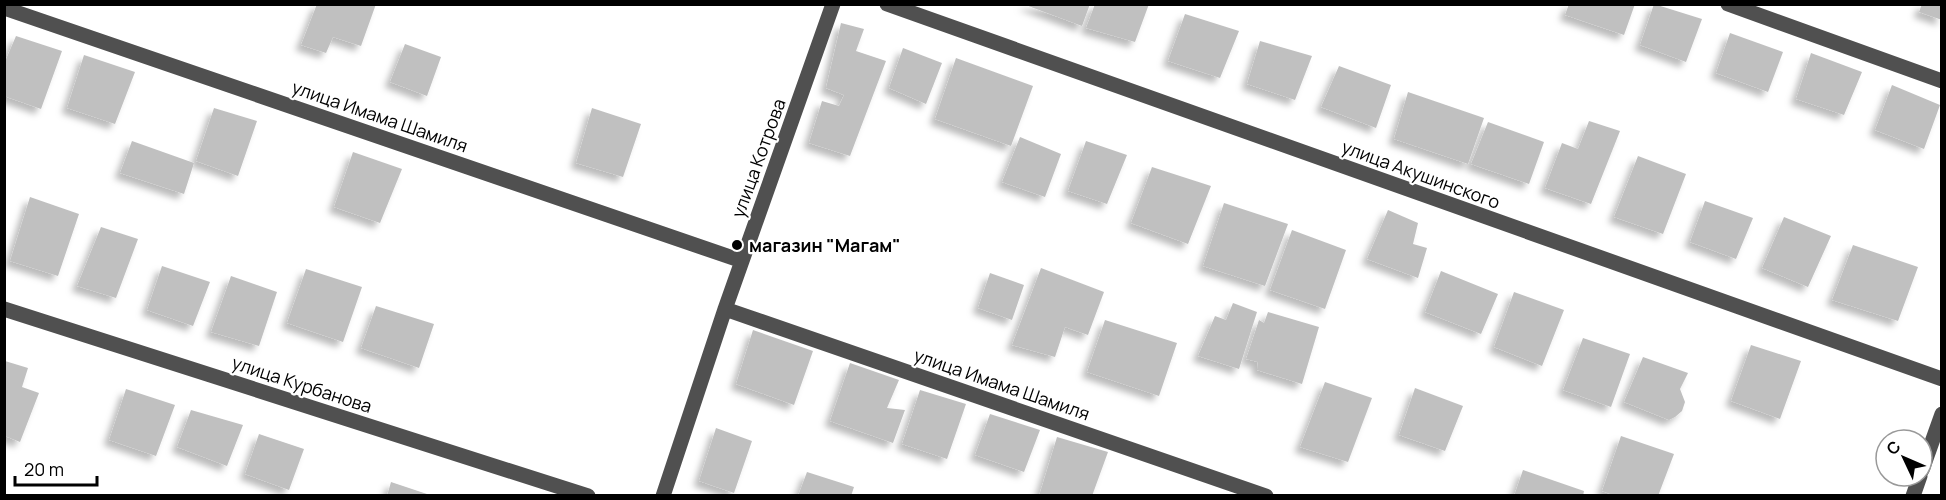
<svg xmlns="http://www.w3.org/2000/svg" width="1946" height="500" font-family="Manrope,sans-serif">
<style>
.building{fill:#c0c0c0;filter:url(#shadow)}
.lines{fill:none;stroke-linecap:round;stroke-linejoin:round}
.minor{stroke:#505050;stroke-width:15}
.poi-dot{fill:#000;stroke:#fff;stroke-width:2}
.labels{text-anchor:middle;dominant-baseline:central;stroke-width:4.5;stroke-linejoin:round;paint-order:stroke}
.street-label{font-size:18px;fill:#000;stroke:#fff}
.poi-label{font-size:18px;font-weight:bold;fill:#000;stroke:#fff;text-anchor:start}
</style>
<defs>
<filter id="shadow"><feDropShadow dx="-5.5" dy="5.5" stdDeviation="3" flood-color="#0004"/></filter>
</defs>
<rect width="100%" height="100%" fill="#fff"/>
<path class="building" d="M 317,4 L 376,4 L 361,46 L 333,37 L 326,53 L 301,45 Z
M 1023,4 L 1090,4 L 1082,26 Z
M 1095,4 L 1149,4 L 1135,42 L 1086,28 Z
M 1569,4 L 1635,4 L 1624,35 L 1565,15 Z
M 1654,4 L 1702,19 L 1686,62 L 1640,45 Z
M 1922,4 L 1942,4 L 1942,20 L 1919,12 Z
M 1185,14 L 1239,31 L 1220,78 L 1168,61 Z
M 841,23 L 864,29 L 856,51 L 886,61 L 850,156 L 809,143 L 822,101 L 839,106 L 844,95 L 826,88 Z
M 1730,33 L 1783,52 L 1768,92 L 1716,73 Z
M 16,36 L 62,51 L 41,109 L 4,96 L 4,64 Z
M 1260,41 L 1312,56 L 1295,100 L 1247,84 Z
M 405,44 L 441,57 L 427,96 L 390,82 Z
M 903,48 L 942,63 L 926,104 L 889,88 Z
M 1811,53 L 1862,72 L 1844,115 L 1796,99 Z
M 84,55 L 135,72 L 115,124 L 67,108 Z
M 956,58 L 1033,86 L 1011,146 L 935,119 Z
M 1339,66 L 1391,85 L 1376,128 L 1321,107 Z
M 1892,85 L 1940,105 L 1924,149 L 1875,130 Z
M 1408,92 L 1484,118 L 1468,164 L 1394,139 Z
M 214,108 L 257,121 L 238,176 L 196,161 Z
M 592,108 L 641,124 L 623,177 L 576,163 Z
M 1589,121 L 1620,131 L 1591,204 L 1545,188 L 1562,143 L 1578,149 Z
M 1488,122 L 1544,142 L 1529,184 L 1471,164 Z
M 1020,137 L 1061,154 L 1045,197 L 1002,182 Z
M 132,141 L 194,163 L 184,194 L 120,173 Z
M 1086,141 L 1127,155 L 1107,204 L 1068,191 Z
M 353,152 L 402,169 L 380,223 L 334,207 Z
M 1638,156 L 1686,174 L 1663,234 L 1614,217 Z
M 1152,167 L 1211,186 L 1188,244 L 1131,223 Z
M 30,197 L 79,214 L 58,276 L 10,261 Z
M 1705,201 L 1753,218 L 1736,259 L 1690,242 Z
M 1224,203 L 1288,224 L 1265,286 L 1203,266 Z
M 1388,210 L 1418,223 L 1413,244 L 1427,248 L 1418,278 L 1367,259 Z
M 1784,217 L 1831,236 L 1808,287 L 1762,268 Z
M 101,227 L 138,239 L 116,298 L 77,286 Z
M 1292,230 L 1346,250 L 1325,309 L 1270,290 Z
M 1853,245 L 1918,267 L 1898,321 L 1832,300 Z
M 162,266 L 210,282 L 193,326 L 147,310 Z
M 1041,268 L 1104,292 L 1088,335 L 1065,327 L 1055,357 L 1012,345 Z
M 306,269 L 362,287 L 343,342 L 287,323 Z
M 1441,271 L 1498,294 L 1481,334 L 1425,312 Z
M 990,273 L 1024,285 L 1012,320 L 978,308 Z
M 231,276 L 277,292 L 259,346 L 211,332 Z
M 1514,292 L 1564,310 L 1542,366 L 1494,347 Z
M 1233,303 L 1257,312 L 1239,369 L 1198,356 L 1215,316 L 1226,320 Z
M 376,306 L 434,324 L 419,368 L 361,348 Z
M 1268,312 L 1319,327 L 1302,384 L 1257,370 L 1258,362 L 1246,359 L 1259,320 L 1264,323 Z
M 1105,320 L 1177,343 L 1159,396 L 1087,372 Z
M 753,330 L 813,351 L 794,405 L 736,384 Z
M 1583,338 L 1630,354 L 1611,407 L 1563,390 Z
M 1751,345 L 1801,361 L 1780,419 L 1731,401 Z
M 1643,357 L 1688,373 L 1680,389 L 1685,402 L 1682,411 L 1675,417 L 1669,420 L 1624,402 Z
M 5,361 L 28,368 L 22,387 L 39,393 L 20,442 L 5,436 Z
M 850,363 L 899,380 L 887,408 L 905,410 L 893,443 L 830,421 Z
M 1325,382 L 1372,398 L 1348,462 L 1300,447 Z
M 1415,388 L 1463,406 L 1445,451 L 1399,435 Z
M 126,389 L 175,405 L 156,456 L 109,440 Z
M 920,390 L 966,404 L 947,459 L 902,444 Z
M 191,410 L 243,425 L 227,466 L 177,447 Z
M 990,414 L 1040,430 L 1024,472 L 975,455 Z
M 716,428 L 752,441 L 734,493 L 699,481 Z
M 259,434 L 304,449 L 289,490 L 245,474 Z
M 1621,436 L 1674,454 L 1658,496 L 1616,496 L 1602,491 Z
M 1057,437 L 1108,452 L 1092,496 L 1039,496 Z
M 1523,470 L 1584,491 L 1583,496 L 1514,496 Z
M 807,472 L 854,487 L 851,496 L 798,496 Z
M 391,482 L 430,495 L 430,496 L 387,496 Z"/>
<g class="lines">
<path class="minor" d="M 887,4 L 1942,379
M 1728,4 L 1942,81
M 4,8 L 742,261
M 4,309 L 588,496
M 725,309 L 1266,496
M 1922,470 L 1942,414
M 663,496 L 725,309 L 833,4
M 1913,496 L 1920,476"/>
</g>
<circle class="poi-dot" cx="737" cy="245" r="6"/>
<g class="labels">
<g class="street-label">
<text transform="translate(380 116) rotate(19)">улица Имама Шамиля</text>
<text transform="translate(758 158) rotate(-70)">улица Котрова</text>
<text transform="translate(1421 174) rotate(20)">улица Акушинского</text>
<text transform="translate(302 384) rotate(18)">улица Курбанова</text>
<text transform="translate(1002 384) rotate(19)">улица Имама Шамиля</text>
</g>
<g class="poi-label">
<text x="749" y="245">магазин "Магам"</text>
</g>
</g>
<rect width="1946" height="500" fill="none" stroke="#000000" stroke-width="12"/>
<g transform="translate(1904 458) rotate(314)"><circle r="28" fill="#ffffff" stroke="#999999" stroke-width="1.5"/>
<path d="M0-4.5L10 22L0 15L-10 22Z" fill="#000000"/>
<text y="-9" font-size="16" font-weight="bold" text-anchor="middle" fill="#000000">С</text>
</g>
<path d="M15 476v9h82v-9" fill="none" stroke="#000000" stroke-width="3"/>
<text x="24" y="476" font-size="18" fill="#000000" stroke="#ffffff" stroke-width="4.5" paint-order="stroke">20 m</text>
</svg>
